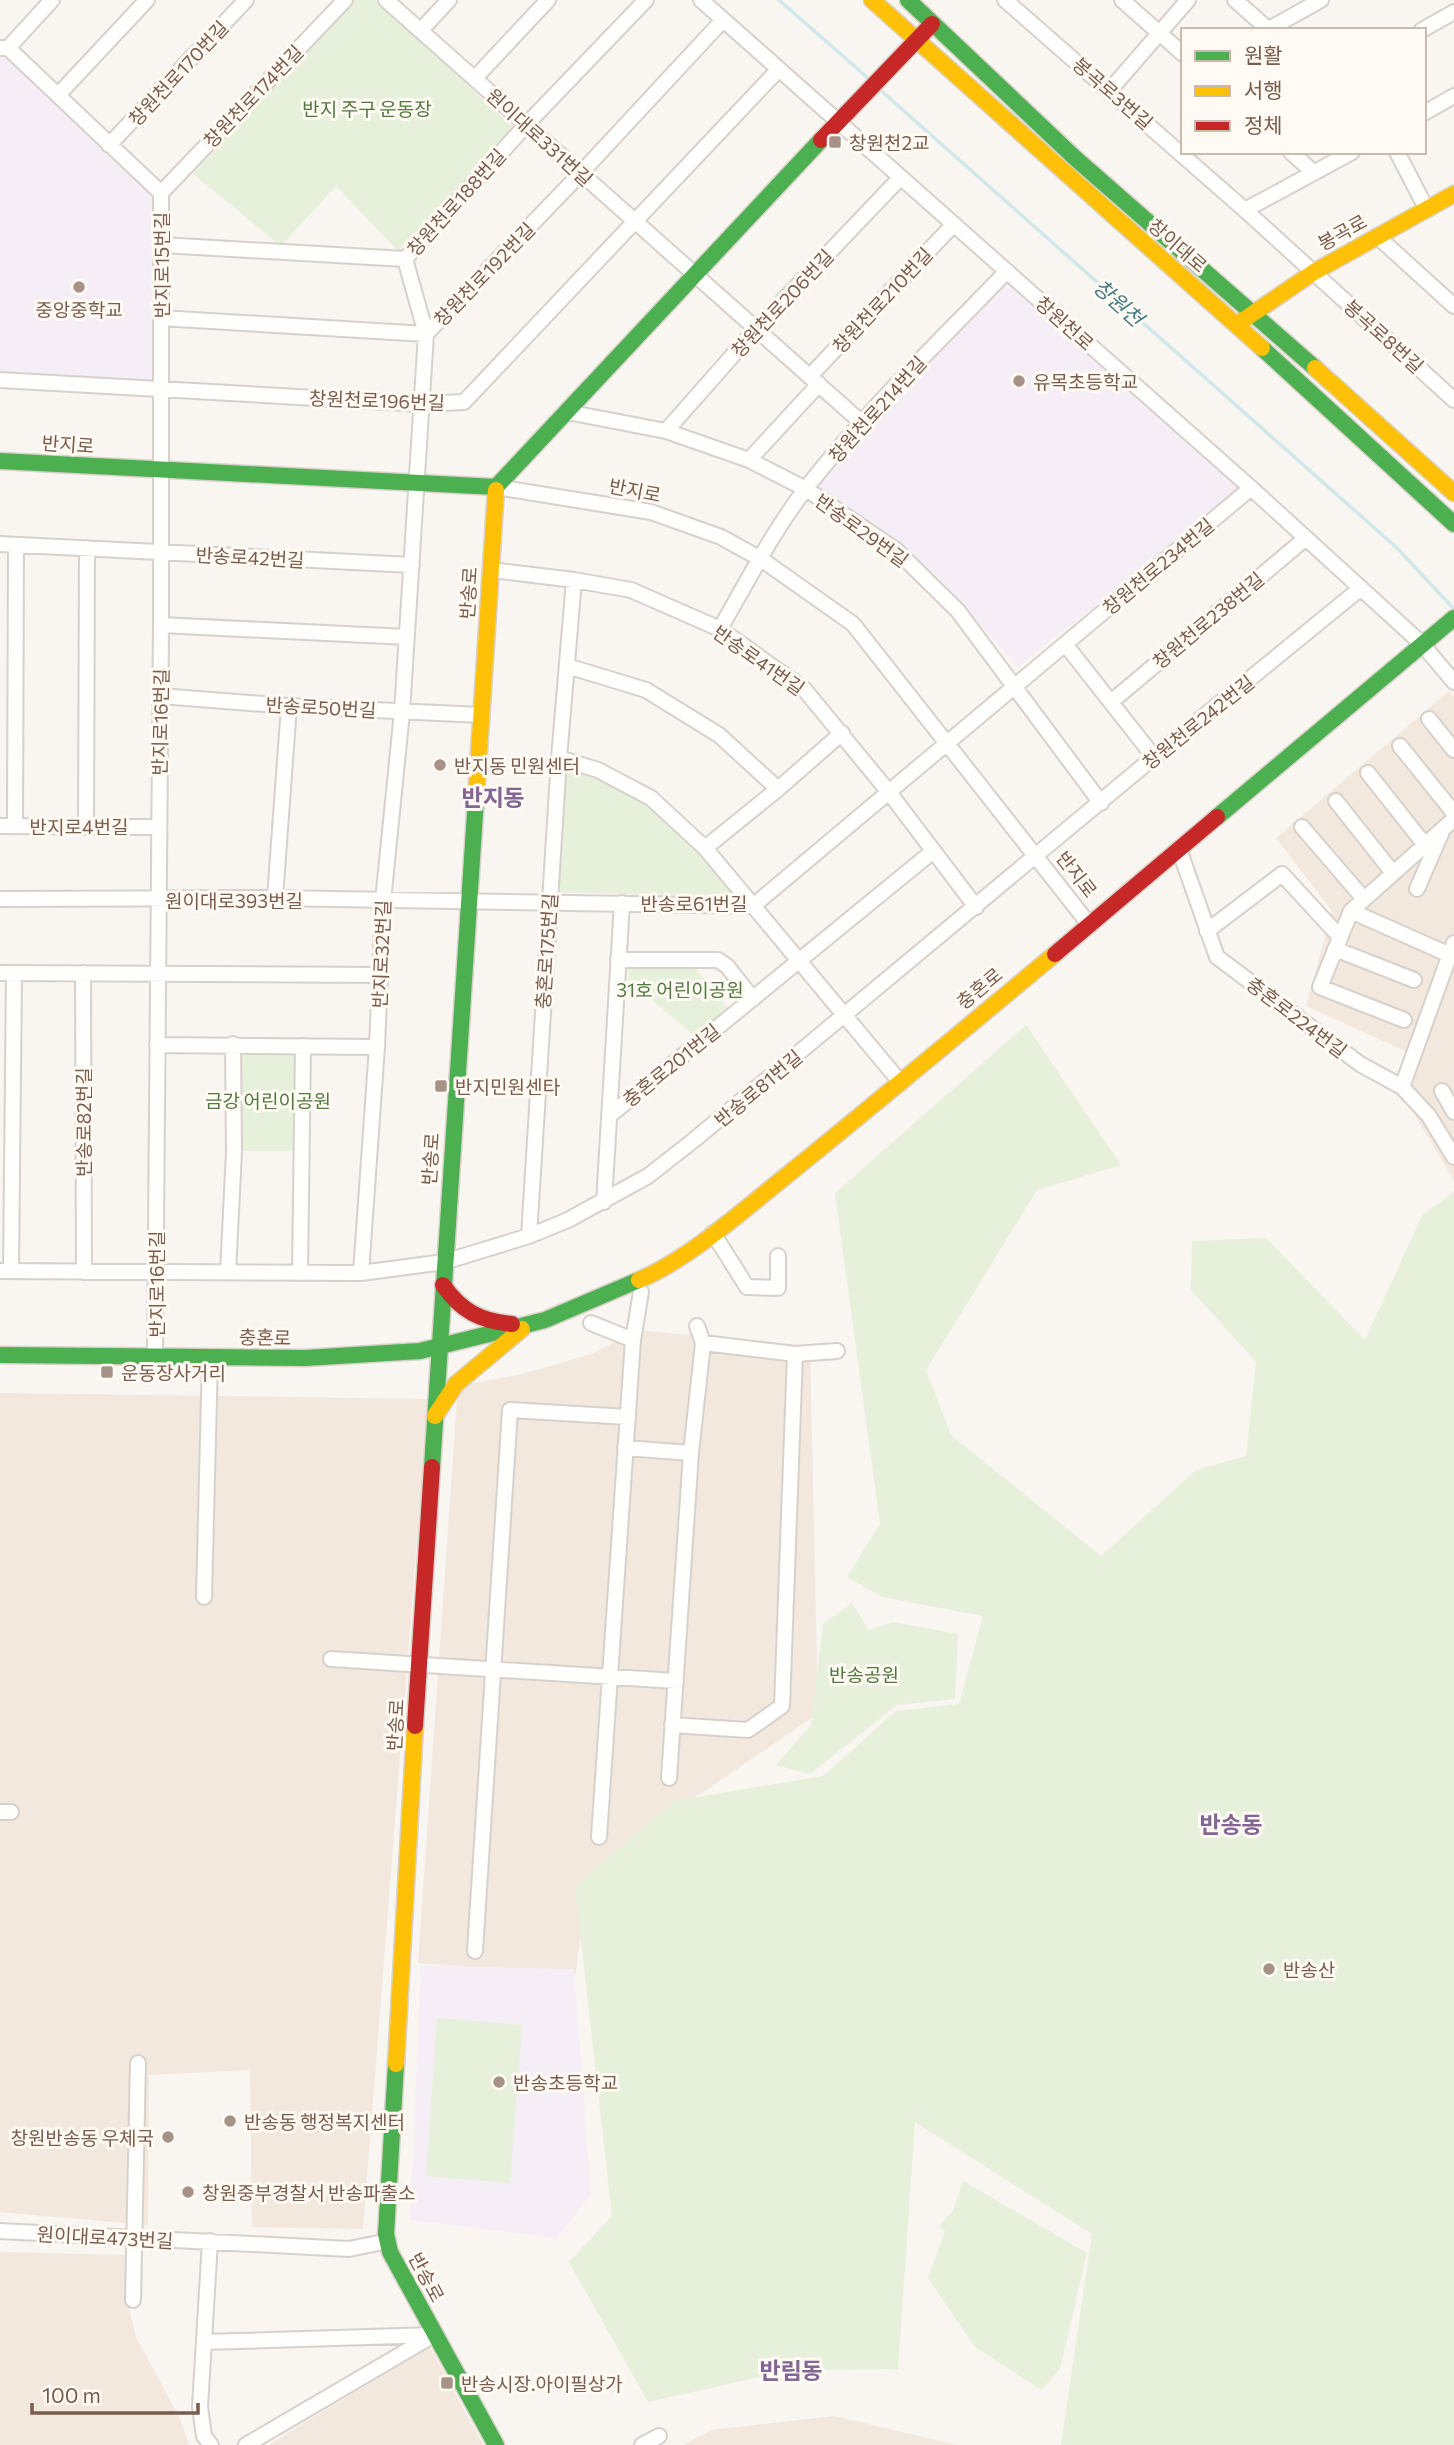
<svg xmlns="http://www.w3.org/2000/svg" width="1454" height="2445" font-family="Commissioner,'Noto Sans KR',sans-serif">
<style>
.residential{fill:#f2e8de}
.education{fill:#f6eef6}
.green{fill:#e7f0db}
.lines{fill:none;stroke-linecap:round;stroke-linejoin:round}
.stream{stroke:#d0e8ea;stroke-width:3.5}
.street-casing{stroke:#d7d1cb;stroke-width:18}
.fast-casing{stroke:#d9d2cb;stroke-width:19}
.slow-casing{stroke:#d9d2cb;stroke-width:19}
.jam-casing{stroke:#d9d2cb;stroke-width:19}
.street{stroke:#fefefd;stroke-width:14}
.fast{stroke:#4caf50;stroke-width:16}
.slow{stroke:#ffc107;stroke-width:16}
.jam{stroke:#c62828;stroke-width:16}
.poi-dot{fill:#a69286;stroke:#fffaf3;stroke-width:2.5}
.labels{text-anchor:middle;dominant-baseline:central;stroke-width:6;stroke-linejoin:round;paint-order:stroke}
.street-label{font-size:19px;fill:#7a5c4d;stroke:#fffaf3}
.park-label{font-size:19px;fill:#537a41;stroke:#fffaf3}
.poi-label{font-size:19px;fill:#7a5c4d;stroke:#fffaf3;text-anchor:start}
.water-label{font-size:21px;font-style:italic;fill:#437c86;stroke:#fffaf3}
.quarter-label{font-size:23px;font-weight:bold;fill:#846695;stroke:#fffaf3}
</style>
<rect width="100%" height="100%" fill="#f9f5f0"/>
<path class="residential" d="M 1449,691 L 1454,697 L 1454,1181 L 1406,1100 L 1421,1058 L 1306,1006 L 1332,911 L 1276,838 Z
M 636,1330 L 810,1346 L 818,1714 L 657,1823 L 590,1874 L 575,1976 L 418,1963 L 458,1386 L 523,1374 L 594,1353 Z
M 0,1393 L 428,1399 L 363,2229 L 252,2227 L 250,2070 L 149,2075 L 148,2225 L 0,2212 Z
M 0,2252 L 126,2255 L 129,2264 L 126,2296 L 136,2337 L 180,2419 L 189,2445 L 0,2445 Z
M 430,2347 L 483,2445 L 269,2445 L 307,2421 Z
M 834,2416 L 957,2445 L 683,2445 L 711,2430 Z"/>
<path class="education" d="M 7,51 L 158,197 L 157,384 L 0,376 L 0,52 Z
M 1008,277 L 1244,488 L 1018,667 L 938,577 L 884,532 L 816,485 Z
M 421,1966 L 574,1969 L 591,2194 L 557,2238 L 410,2220 Z"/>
<path class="green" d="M 351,0 L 375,0 L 513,127 L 398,251 L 336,186 L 281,246 L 193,174 Z
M 565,770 L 597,776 L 645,800 L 700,852 L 739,897 L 556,892 Z
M 627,963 L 692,964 L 732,1013 L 699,1040 L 629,980 Z
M 1026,1025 L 1121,1165 L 1037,1190 L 926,1370 L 951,1435 L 1101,1556 L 1196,1470 L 1246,1456 L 1256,1362 L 1191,1290 L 1192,1241 L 1266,1238 L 1365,1340 L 1422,1216 L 1454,1191 L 1454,2445 L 1061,2445 L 1092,2234 L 915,2122 L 898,2369 L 791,2370 L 648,2402 L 569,2262 L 612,2216 L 575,1887 L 674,1801 L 823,1776 L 896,1711 L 959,1704 L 983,1616 L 882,1597 L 847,1577 L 880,1524 L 835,1193 Z
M 236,1049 L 300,1050 L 299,1151 L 236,1151 Z
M 852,1603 L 869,1630 L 893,1622 L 958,1634 L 955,1699 L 897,1705 L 810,1774 L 776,1765 L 811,1725 L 823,1624 Z
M 437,2018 L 522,2025 L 510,2183 L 426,2176 Z
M 963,2181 L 1087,2253 L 1060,2369 L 1041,2390 L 975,2347 L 928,2278 L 945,2231 L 939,2226 L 953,2211 Z"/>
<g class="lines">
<path class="stream" d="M 779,0 L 869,79
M 877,87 L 1397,548 L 1454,609"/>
<defs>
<path id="street" d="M 386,0 L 862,423
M 701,0 L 1251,488 L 1422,644 L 1454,682
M 1005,0 L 1245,210 L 1454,400
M 1122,0 L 1183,54
M 1235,0 L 1269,30
M 1269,29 L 1321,0
M 421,30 L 449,0
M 1422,30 L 1454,12
M 0,48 L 8,48 L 161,193 L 161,625 L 155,1355
M 8,48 L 52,0
M 475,78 L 548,0
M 1110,90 L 1188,0
M 58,95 L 147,0
M 1424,113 L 1454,96
M 109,145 L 246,0
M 1291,152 L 1314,173
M 1397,152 L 1427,210
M 161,193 L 345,0
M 1245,210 L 1352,152
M 1378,237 L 1454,306
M 162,245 L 405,259 L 526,125 L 646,0
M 161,318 L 426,334 L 581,173 L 723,20
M 810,376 L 954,224
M 0,380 L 421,404 L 464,402 L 779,69
M 567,412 L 666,431 L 749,460 L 806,489 L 896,550 L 958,611 L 1101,803
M 666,431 L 756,329 L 901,177
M 749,460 L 819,384
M 496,487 L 651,512 L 721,537 L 761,559 L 853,624 L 1088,923
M 0,544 L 412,565
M 491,570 L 574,580 L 631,590 L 720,629 L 804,689 L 888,791 L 976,907
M 161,625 L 407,637
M 720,629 C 747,582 773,531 807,487 C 867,410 939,342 1007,271
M 1065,644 L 1154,757
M 567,666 L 646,690 L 719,735 L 778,789
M 160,696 L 289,706 L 481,715
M 1111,702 L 1306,538
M 1429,719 L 1454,750
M 1400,746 L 1454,813
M 559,758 L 598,770 L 651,798 L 705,848 L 901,1083
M 1368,773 L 1425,845
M 1336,801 L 1393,873
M 86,825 L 87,548
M 0,826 L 158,827
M 15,826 L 16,545
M 1302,827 L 1364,899
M 705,848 L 778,789 L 842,733
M 1179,849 L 1217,957 L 1360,1064 L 1402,1087 L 1429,1116 L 1454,1157
M 1417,889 L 1441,834
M 275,898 L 289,706
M 0,899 L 275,898 L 753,906 L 1251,488
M 1351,911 L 1450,955
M 1207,931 L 1282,874 L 1340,937
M 1335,949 L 1414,980
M 618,960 L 718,960 L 727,966 L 753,999
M 0,973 L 381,975
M 83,973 L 84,1272
M 1404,1020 L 1320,987 L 1351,911 L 1454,819
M 157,1045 L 377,1047
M 1402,1087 L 1454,943
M 1442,1091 L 1454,1112
M 609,1116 L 932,852
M 604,1202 L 622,903
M 713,1233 L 747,1287 L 778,1288 L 778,1256
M 529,1236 L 559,758 L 574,580
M 0,1271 L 361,1273 L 444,1262 L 529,1236 L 568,1220 L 648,1176 L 694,1140 L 1154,757 L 1361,588
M 11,1271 L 14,973
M 228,1272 L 234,1152 L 233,1044
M 300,1273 L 303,1046
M 361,1273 L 377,1047 L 383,901 L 402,712 L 426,334 L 405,259
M 591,1323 L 633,1340
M 703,1343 L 795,1354
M 625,1448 L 691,1453
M 204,1597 L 210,1357
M 331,1659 L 676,1681
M 672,1725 L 748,1730 L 782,1706 L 795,1354 L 837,1351
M 669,1778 L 691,1453 L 703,1343 L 697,1326
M 0,1812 L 11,1812
M 599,1837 L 633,1340 L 641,1292
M 475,1951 L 510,1410 L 628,1417
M 0,2231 L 349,2249 L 388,2241
M 210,2241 L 200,2407 L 204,2436 L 211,2445
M 133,2300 L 138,2063
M 204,2342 L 434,2335
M 246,2445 L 432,2336
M 642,2445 L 659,2436"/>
<path id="fast" d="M 908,0 L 1075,158 L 1315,368
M 1262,348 L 1454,524
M 0,461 L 496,487
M 496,490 L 496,487 L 821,140
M 1217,817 L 1454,618
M 0,1355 L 305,1358 L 420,1351 L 545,1320 L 639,1280
M 432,1467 L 476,798
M 396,2064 L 386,2234 L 390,2252 L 496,2445"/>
<path id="slow" d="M 872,0 L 1262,348
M 1242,321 L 1314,272 L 1454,194
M 1315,368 L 1454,493
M 476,798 L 496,490
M 639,1280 C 691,1258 747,1207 791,1172 C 880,1100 967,1027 1055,954
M 435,1416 L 456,1384 L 522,1329
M 396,2064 L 415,1726"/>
<path id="jam" d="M 821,140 L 932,24
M 1055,954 L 1217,817
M 443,1285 C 461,1311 480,1321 512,1324
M 415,1726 L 432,1467"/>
</defs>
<use href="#street" class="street-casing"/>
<use href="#fast" class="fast-casing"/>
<use href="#slow" class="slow-casing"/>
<use href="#jam" class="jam-casing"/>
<use href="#street" class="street"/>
<use href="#fast" class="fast"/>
<use href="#slow" class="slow"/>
<use href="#jam" class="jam"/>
</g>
<g class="poi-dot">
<rect x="828" y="135" width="14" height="14" rx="3.5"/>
<circle cx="79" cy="287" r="7"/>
<circle cx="1019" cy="381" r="7"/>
<circle cx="440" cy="765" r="7"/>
<rect x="434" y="1079" width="14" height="14" rx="3.5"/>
<rect x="100" y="1365" width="14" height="14" rx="3.5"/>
<circle cx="1269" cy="1969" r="7"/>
<circle cx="499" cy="2082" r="7"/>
<circle cx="230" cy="2121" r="7"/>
<circle cx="168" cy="2137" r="7"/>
<circle cx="188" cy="2192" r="7"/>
<rect x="440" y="2376" width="14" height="14" rx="3.5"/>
</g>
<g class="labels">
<g class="street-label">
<text transform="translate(178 73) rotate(-47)">창원천로170번길</text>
<text transform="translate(1113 93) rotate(41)">봉곡로3번길</text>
<text transform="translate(253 96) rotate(-46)">창원천로174번길</text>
<text transform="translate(540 137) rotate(42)">원이대로331번길</text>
<text transform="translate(456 202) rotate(-48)">창원천로188번길</text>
<text transform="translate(1342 232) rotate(-29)">봉곡로</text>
<text transform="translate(1178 245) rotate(41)">창이대로</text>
<text transform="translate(161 265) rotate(-90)">반지로15번길</text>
<text transform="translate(484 274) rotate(-46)">창원천로192번길</text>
<text transform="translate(882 300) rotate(-47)">창원천로210번길</text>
<text transform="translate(782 303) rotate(-47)">창원천로206번길</text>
<text transform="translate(1065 323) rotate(42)">창원천로</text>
<text transform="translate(1384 336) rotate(42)">봉곡로8번길</text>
<text transform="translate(377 400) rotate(2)">창원천로196번길</text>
<text transform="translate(877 409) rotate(-48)">창원천로214번길</text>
<text transform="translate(68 444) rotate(4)">반지로</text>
<text transform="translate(635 490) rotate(11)">반지로</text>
<text transform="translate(862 530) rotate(36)">반송로29번길</text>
<text transform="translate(250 557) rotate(3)">반송로42번길</text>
<text transform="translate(1158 566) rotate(-40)">창원천로234번길</text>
<text transform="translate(468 593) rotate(-86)">반송로</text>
<text transform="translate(1208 620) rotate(-40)">창원천로238번길</text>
<text transform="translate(759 660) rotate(35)">반송로41번길</text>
<text transform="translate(321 707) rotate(3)">반송로50번길</text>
<text transform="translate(160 722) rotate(-89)">반지로16번길</text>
<text transform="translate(1198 722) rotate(-39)">창원천로242번길</text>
<text x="79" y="826">반지로4번길</text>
<text transform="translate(1077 874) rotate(52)">반지로</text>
<text x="234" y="900">원이대로393번길</text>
<text x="694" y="903">반송로61번길</text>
<text transform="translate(546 951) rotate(-86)">충혼로175번길</text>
<text transform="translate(381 954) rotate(-88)">반지로32번길</text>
<text transform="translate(979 988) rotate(-40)">충혼로</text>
<text transform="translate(1297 1017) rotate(37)">충혼로224번길</text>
<text transform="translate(671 1065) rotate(-39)">충혼로201번길</text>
<text transform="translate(758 1088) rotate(-40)">반송로81번길</text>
<text transform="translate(83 1122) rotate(-90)">반송로82번길</text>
<text transform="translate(430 1159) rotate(-86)">반송로</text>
<text transform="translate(156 1284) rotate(-90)">반지로16번길</text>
<text transform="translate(265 1337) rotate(1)">충혼로</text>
<text transform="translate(395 1725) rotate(-87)">반송로</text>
<text transform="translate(105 2237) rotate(3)">원이대로473번길</text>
<text transform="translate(427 2277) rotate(62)">반송로</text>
</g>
<g class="park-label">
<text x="367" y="108">반지 주구 운동장</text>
<text x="680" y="989">31호 어린이공원</text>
<text x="268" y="1100">금강 어린이공원</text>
<text x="864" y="1674">반송공원</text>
</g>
<g class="poi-label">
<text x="849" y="142">창원천2교</text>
<text x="79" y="309" text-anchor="middle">중앙중학교</text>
<text x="1033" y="381">유목초등학교</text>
<text x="454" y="765">반지동 민원센터</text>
<text x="455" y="1086">반지민원센타</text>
<text x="121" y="1372">운동장사거리</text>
<text x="1283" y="1969">반송산</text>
<text x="513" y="2082">반송초등학교</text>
<text x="244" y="2121">반송동 행정복지센터</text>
<text x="154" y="2137" text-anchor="end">창원반송동 우체국</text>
<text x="202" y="2192">창원중부경찰서 반송파출소</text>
<text x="461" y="2383">반송시장.아이필상가</text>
</g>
<g class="water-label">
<text transform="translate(1119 302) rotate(42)">창원천</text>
</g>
<g class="quarter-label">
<text x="493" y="797">반지동</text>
<text x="1231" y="1824">반송동</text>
<text x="791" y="2370">반림동</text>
</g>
</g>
<rect x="1181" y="28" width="245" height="126" fill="#fffaf3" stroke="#cabbb1" stroke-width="2"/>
<rect x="1195" y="51" width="35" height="10" fill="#4caf50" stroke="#cabbb1" stroke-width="2"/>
<text x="1244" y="63" font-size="21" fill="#7a5c4d">원활</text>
<rect x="1195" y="86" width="35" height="10" fill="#ffc107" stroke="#cabbb1" stroke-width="2"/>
<text x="1244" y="98" font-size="21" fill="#7a5c4d">서행</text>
<rect x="1195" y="121" width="35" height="10" fill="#c62828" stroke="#cabbb1" stroke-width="2"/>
<text x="1244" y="133" font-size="21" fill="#7a5c4d">정체</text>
<path d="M32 2403v10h166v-10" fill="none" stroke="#7a5c4d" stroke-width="3.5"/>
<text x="42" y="2403" font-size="21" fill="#7a5c4d" stroke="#fffaf3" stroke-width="5" paint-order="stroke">100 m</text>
</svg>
